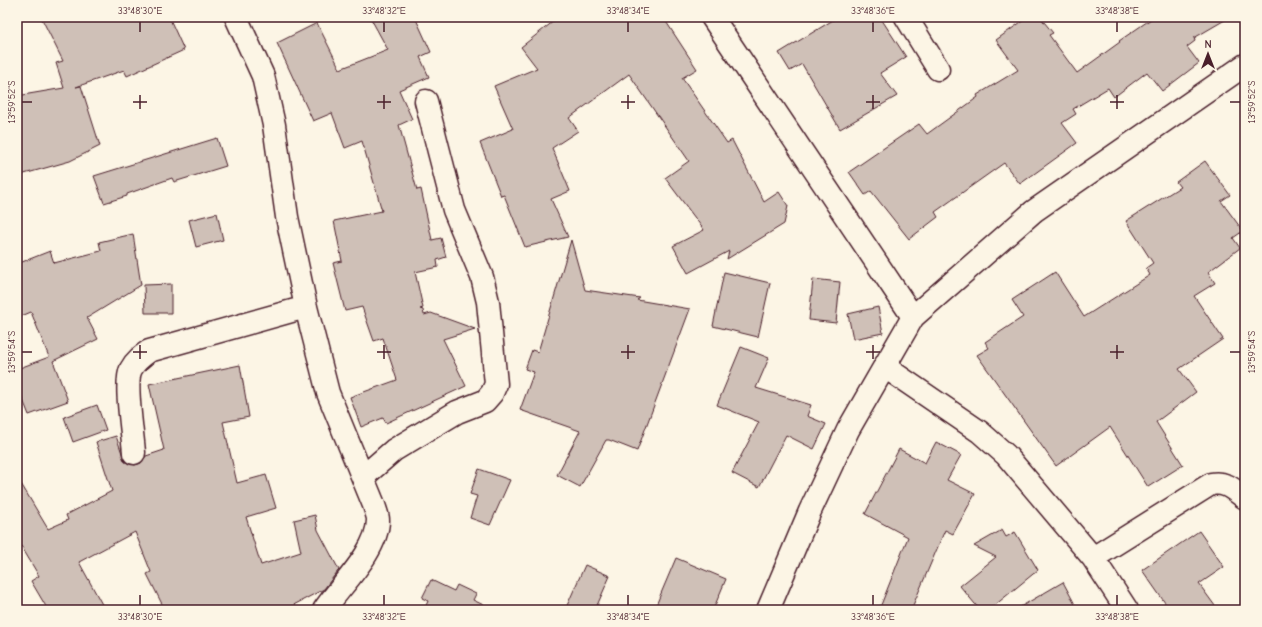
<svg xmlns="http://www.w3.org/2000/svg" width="1262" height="627" font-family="'Comic Neue',sans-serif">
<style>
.building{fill:#cfc0b7;stroke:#4a1f2b}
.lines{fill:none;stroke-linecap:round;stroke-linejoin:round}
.minor-casing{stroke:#4a1f2b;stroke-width:25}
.minor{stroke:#fcf5e5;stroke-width:22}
.ticks{fill:none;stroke:#4a1f2b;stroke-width:1.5}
.neatline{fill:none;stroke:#4a1f2b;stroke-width:1.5}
.ticks-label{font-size:10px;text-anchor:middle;fill:#4a1f2b}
</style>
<rect width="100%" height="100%" fill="#fcf5e5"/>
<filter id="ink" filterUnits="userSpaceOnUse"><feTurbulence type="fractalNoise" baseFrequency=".025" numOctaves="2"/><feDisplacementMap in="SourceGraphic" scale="8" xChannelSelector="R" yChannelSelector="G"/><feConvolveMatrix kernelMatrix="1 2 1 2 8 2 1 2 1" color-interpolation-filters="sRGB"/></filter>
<g filter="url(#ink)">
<path class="building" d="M 41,17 L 169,17 L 184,50 L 127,76 L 124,70 L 76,87 L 81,86 L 100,146 L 70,161 L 17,176 L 17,96 L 64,88 L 56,63 L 63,61 Z
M 370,17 L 415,17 L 431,52 L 420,57 L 429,77 L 399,90 L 412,119 L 399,125 L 417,190 L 421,189 L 432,240 L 441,238 L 446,257 L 437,260 L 438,267 L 415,272 L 423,308 L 420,309 L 423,310 L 424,315 L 431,313 L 475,329 L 443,339 L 466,386 L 386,423 L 383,418 L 361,427 L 350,397 L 397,380 L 383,338 L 374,341 L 362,307 L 345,311 L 333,263 L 342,261 L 334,221 L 382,211 L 362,141 L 345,148 L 332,113 L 313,121 L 277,43 L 317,23 L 340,69 L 388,50 Z
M 559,17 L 663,17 L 697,69 L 682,78 L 727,143 L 732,140 L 764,202 L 779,192 L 788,206 L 784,224 L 727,259 L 729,251 L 688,273 L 673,246 L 704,230 L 665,178 L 689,161 L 629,74 L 569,118 L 578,131 L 552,148 L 570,191 L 551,199 L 568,237 L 525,247 L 504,195 L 501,196 L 480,143 L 513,129 L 494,86 L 537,68 L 521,47 Z
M 838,17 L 880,17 L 906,57 L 880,73 L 897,96 L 840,129 L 802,64 L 790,71 L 779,53 Z
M 1028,17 L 1040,17 L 1053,33 L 1049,35 L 1077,73 L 1120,42 L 1119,41 L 1154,17 L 1230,17 L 1194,38 L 1195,41 L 1187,47 L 1199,63 L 1162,91 L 1147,72 L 1114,97 L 1108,88 L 1073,109 L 1076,114 L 1062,123 L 1077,143 L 1020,184 L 1004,163 L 935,212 L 938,217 L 909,239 L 871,191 L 865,195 L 849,172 L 919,124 L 927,134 L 978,97 L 977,95 L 1018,70 L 996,40 Z
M 217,138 L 226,166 L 174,182 L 172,178 L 127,194 L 127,196 L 104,203 L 94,176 Z
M 1205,161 L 1230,195 L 1221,201 L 1243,231 L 1233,238 L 1240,248 L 1208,272 L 1215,283 L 1194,296 L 1223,339 L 1179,369 L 1196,392 L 1156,422 L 1183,465 L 1148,487 L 1110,427 L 1056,466 L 977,355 L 989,348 L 985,342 L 1023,317 L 1012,300 L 1055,272 L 1084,317 L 1150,275 L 1146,268 L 1153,263 L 1126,221 L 1180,187 L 1176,182 Z
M 217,213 L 223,240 L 196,247 L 189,220 Z
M 133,234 L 141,285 L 87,318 L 98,339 L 53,361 L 68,401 L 29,415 L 17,385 L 17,369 L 49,357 L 31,312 L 17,318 L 17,264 L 50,251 L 54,263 L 101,251 L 99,242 Z
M 571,240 L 585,290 L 640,298 L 637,300 L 690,309 L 637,451 L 609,440 L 606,440 L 580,487 L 557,475 L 580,431 L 520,410 L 534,372 L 525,369 L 532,350 L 538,352 Z
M 724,272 L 770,283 L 758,337 L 713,326 Z
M 813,279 L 840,282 L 836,323 L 809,320 Z
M 171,284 L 171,313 L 145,313 L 144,285 Z
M 878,307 L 883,333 L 853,339 L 848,314 Z
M 741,347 L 769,358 L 756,388 L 811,405 L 807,416 L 826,424 L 814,449 L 786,435 L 759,487 L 732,473 L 759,422 L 717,405 Z
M 240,365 L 249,417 L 223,422 L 237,483 L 266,475 L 276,508 L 246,517 L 261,565 L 301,552 L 294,520 L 315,515 L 318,530 L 339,570 L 338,571 L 324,589 L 284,610 L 165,610 L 147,574 L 151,572 L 135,532 L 79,562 L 105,610 L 48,610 L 31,581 L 39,576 L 17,539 L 17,477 L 48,529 L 68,520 L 66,515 L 112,491 L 96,442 L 116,436 L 125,462 L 135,465 L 141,463 L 146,456 L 164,450 L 149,384 Z
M 97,405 L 106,430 L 73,442 L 64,417 Z
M 936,442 L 961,455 L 947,480 L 975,494 L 953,534 L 945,530 L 911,610 L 879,610 L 908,537 L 865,514 L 899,449 L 925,463 Z
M 479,469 L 510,480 L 490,525 L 470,518 L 477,496 L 470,494 Z
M 1002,530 L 1006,537 L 1015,532 L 1038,570 L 989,610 L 980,610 L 960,586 L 996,557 L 974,546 Z
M 1199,531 L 1224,567 L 1199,584 L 1218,610 L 1170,610 L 1142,570 Z
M 676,558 L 726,579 L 713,610 L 654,610 Z
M 585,565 L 610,576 L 595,610 L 565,610 Z
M 431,580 L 454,591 L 457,585 L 476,594 L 473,600 L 494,610 L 424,610 L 428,601 L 422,598 Z
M 1063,582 L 1078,610 L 1015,610 Z"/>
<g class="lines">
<defs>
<path id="minor" d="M 236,17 L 263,76 L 274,125 L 287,217 L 306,307 L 328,393 L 374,505 C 375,509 378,515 378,520 C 378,551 340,586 324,610
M 712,17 L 913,317
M 906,17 L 938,69
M 885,367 L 980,432 L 1006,455 L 1093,558 L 1127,610
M 134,453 C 133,435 124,383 131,369 C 135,361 142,356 149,351 L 306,307
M 363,477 L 394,450 L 457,412 L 485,401 L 492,393 L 496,384 L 488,302 L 482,277 L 454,210 L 426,101
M 1093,558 L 1211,484 C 1226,481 1234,490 1245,498
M 768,610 L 810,511 L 848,430 L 913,317 L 1034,211 L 1245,65"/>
</defs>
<use href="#minor" class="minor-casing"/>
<use href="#minor" class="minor"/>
</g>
</g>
<path class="ticks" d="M 140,22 L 140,32M 384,22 L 384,32M 628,22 L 628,32M 873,22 L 873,32M 1117,22 L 1117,32M 140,95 L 140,109M 384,95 L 384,109M 628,95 L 628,109M 873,95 L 873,109M 1117,95 L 1117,109M 22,102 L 32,102M 133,102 L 147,102M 377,102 L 391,102M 621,102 L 635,102M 866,102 L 880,102M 1110,102 L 1124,102M 1230,102 L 1240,102M 140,345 L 140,359M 384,345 L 384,359M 628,345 L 628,359M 873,345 L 873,359M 1117,345 L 1117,359M 22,352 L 32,352M 133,352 L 147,352M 377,352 L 391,352M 621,352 L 635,352M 866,352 L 880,352M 1110,352 L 1124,352M 1230,352 L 1240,352M 140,595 L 140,605M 384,595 L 384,605M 628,595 L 628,605M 873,595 L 873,605M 1117,595 L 1117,605"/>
<rect width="1262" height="627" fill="none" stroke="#fcf5e5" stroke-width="44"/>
<g transform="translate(1208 54)" stroke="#fcf5e5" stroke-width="3" paint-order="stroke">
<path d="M0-3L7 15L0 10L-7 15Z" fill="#4a1f2b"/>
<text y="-6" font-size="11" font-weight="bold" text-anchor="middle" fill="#4a1f2b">N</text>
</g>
<rect x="22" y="22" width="1218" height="583" class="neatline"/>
<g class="ticks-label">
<text x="140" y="14">33°48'30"E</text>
<text x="384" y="14">33°48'32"E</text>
<text x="628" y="14">33°48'34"E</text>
<text x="873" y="14">33°48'36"E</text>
<text x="1117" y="14">33°48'38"E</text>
<text transform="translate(11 102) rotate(-90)" y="4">13°59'52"S</text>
<text transform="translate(1251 102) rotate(-90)" y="4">13°59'52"S</text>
<text transform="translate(11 352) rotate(-90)" y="4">13°59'54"S</text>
<text transform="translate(1251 352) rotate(-90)" y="4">13°59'54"S</text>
<text x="140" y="620">33°48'30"E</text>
<text x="384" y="620">33°48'32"E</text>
<text x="628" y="620">33°48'34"E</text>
<text x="873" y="620">33°48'36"E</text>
<text x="1117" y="620">33°48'38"E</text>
</g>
</svg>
